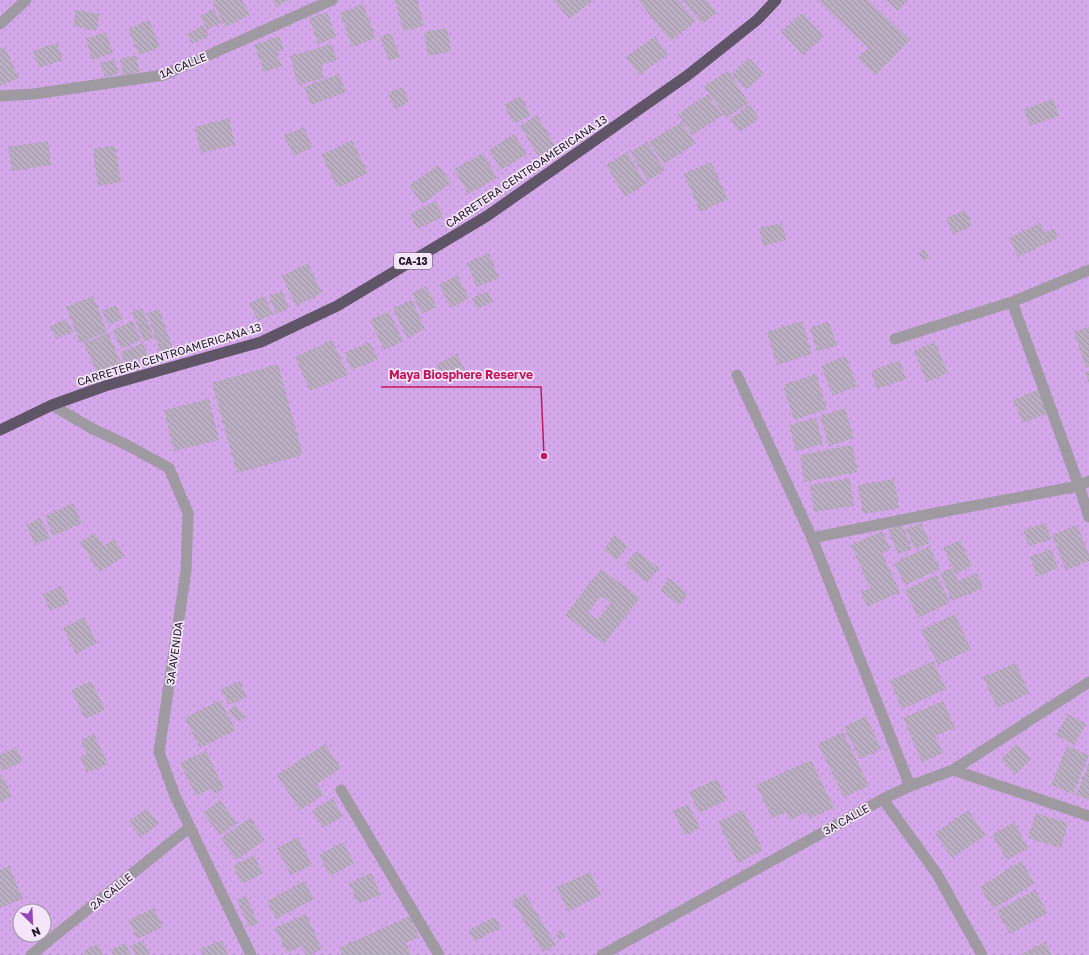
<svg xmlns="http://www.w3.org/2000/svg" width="1089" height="955" font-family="'Golos Text',sans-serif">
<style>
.park{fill:url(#park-dots);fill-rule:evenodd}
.building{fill:url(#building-back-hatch);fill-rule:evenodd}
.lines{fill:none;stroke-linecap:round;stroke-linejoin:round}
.minor{stroke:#9f99a2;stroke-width:11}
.trunk{stroke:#605566;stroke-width:11}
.labels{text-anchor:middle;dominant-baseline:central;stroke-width:3.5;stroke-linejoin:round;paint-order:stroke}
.shield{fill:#f4e5fb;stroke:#5f5763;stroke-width:1}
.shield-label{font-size:10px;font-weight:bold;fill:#1f1a22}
.street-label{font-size:11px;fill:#1f1a22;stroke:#f4e5fb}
.leader{fill:none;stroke:#c2185b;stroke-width:1.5}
.callout-dot{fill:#c2185b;stroke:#f4e5fb;stroke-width:1.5}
.callout-label{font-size:12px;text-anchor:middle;font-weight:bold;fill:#c2185b;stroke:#f4e5fb;stroke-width:3.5;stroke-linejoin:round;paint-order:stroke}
</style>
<defs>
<pattern id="park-dots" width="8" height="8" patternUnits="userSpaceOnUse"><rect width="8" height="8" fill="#d4a8ea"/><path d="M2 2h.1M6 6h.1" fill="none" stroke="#b690c8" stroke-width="1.8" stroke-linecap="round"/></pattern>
<pattern id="building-back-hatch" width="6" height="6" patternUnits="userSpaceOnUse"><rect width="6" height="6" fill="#baacc1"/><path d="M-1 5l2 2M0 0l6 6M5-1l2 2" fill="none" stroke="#9f93a6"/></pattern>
</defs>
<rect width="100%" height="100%" fill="#e6d8ee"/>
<path class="park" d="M 0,0 L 1089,0 L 1089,955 L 0,955 ZM 20,911 L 44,911 L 44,935 L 20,935 Z"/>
<path class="building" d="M 212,0 L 242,0 L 250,15 L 225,27 Z
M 273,0 L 289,0 L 276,7 Z
M 395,0 L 417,0 L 424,26 L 403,31 Z
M 554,0 L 594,0 L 569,19 Z
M 638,0 L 678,0 L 696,21 L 671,41 Z
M 683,0 L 707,0 L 717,13 L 702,24 Z
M 818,0 L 868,0 L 910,40 L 876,75 L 858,58 L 868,48 Z
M 885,0 L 908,0 L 898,11 Z
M 363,4 L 376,38 L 352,47 L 340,13 Z
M 214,9 L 221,23 L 207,30 L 200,16 Z
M 76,10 L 100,14 L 96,31 L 73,26 Z
M 327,12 L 336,37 L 318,44 L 309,18 Z
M 802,13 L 824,36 L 803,55 L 781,32 Z
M 149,20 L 160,47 L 139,55 L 128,29 Z
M 203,25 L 209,36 L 192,44 L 187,34 Z
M 447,28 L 451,51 L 428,56 L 424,32 Z
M 106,32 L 113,53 L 92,60 L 86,39 Z
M 391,33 L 400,57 L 389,61 L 380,37 Z
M 279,36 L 284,49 L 276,52 L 282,66 L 264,72 L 254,45 Z
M 655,36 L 668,55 L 639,75 L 626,57 Z
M 57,43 L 63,60 L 39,68 L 33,51 Z
M 332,44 L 337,60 L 321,65 L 324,78 L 298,85 L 290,56 Z
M 5,47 L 19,78 L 0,86 L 0,49 Z
M 136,55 L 140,72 L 123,75 L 120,59 Z
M 749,58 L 764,74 L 746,90 L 732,74 Z
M 114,59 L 119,73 L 105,78 L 100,63 Z
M 728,71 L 749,103 L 726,118 L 704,86 Z
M 339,74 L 346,92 L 311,105 L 304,87 Z
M 403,87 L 409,102 L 395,109 L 388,93 Z
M 708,94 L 722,116 L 692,135 L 678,114 Z
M 521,96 L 531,115 L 514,124 L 504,105 Z
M 1053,99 L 1059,116 L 1030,126 L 1024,109 Z
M 750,105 L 759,118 L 740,132 L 730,119 Z
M 537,115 L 557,149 L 540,159 L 520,126 Z
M 229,118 L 235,145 L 201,153 L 195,127 Z
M 681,122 L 696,143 L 664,164 L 649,142 Z
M 303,127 L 313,147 L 294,156 L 284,136 Z
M 514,134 L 527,154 L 501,170 L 489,150 Z
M 352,140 L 368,173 L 338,188 L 321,155 Z
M 48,141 L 51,165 L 12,171 L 8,147 Z
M 647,142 L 665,170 L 648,181 L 630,152 Z
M 115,146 L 121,182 L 98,186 L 93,149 Z
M 627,152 L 646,184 L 625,197 L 606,165 Z
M 483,153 L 497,178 L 468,194 L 454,169 Z
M 711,162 L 728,199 L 700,212 L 684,174 Z
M 438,165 L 451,183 L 422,204 L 409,186 Z
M 436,201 L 443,217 L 417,229 L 410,214 Z
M 966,210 L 972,226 L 953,234 L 946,218 Z
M 782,223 L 786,240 L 763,246 L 759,228 Z
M 1040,223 L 1045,233 L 1054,228 L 1058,238 L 1018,257 L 1009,238 Z
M 925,249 L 929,258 L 922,261 L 919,252 Z
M 489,253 L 499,278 L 477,287 L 467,263 Z
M 308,263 L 322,293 L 296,306 L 282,276 Z
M 457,275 L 469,298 L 451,308 L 439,285 Z
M 426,286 L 437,307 L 422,314 L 412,293 Z
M 282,291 L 289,308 L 276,314 L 269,296 Z
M 488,291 L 493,302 L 477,309 L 472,298 Z
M 93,296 L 107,332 L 80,343 L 66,307 Z
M 264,296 L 273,314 L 258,321 L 249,303 Z
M 412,300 L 425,329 L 407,338 L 393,308 Z
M 116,305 L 123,319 L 109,325 L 102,311 Z
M 142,308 L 154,337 L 144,342 L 132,312 Z
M 159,309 L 173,349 L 161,354 L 147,313 Z
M 389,311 L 403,341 L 384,350 L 370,320 Z
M 66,319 L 73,332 L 56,339 L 50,326 Z
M 133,321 L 141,340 L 121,349 L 113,330 Z
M 802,321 L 812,354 L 777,365 L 767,332 Z
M 829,322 L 837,346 L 817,351 L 810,328 Z
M 1089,327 L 1089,367 L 1086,368 L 1074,332 Z
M 108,333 L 122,365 L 98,375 L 84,343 Z
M 332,340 L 348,375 L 310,391 L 295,357 Z
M 370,342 L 378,359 L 352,370 L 344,353 Z
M 935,342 L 948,373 L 927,382 L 914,351 Z
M 143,343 L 148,355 L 125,364 L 121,352 Z
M 457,354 L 465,370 L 444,381 L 436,365 Z
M 846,356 L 857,386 L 833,396 L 821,366 Z
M 900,360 L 906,379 L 877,389 L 871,371 Z
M 278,364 L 303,455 L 237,473 L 212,383 Z
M 1089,371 L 1089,384 L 1085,372 Z
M 816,374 L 827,409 L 794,420 L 783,385 Z
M 1039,389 L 1049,413 L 1023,423 L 1013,400 Z
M 209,399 L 219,440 L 174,451 L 164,410 Z
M 845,408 L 854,438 L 829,446 L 820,416 Z
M 816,418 L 823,444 L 796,451 L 789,425 Z
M 852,445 L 858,472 L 804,482 L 800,455 Z
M 850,478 L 854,506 L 814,512 L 810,485 Z
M 894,479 L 899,508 L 863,514 L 858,485 Z
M 73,503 L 82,523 L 53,536 L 45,516 Z
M 40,518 L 50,538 L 35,545 L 26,525 Z
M 921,523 L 930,543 L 915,549 L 906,529 Z
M 1046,523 L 1051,540 L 1029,546 L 1023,530 Z
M 902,524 L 912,549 L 898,554 L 888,530 Z
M 1077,525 L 1089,555 L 1089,561 L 1066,570 L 1052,535 Z
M 882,531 L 891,550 L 882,553 L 900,592 L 867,607 L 861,592 L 870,588 L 851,545 Z
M 95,533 L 103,546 L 114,539 L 125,556 L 99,572 L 80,542 Z
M 614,535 L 628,546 L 617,560 L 604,550 Z
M 960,540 L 972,566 L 956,574 L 943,548 Z
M 929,546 L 940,569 L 905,585 L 894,563 Z
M 1051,549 L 1058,568 L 1037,577 L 1030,557 Z
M 637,551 L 659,568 L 647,583 L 625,565 Z
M 952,568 L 958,581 L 977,573 L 983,588 L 952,601 L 940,573 Z
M 601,569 L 640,598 L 604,644 L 565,615 ZM 601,596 L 611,603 L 597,620 L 588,613 Z
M 937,575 L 950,603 L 918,618 L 905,590 Z
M 669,578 L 688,594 L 679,605 L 660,590 Z
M 62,586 L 69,603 L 50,611 L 43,594 Z
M 955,614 L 971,649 L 938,665 L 921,630 Z
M 84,617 L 97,643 L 76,654 L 63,628 Z
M 933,661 L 946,689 L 902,709 L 890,681 Z
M 1016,663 L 1029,693 L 997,708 L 983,677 Z
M 91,681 L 105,710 L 85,719 L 71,690 Z
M 240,681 L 247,697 L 229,705 L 221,689 Z
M 220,700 L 236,730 L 200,748 L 185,718 Z
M 943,701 L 955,728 L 935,736 L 943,753 L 922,762 L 903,718 Z
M 235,705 L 246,716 L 239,722 L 228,712 Z
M 1068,714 L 1086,724 L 1074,745 L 1056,735 Z
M 866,716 L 881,749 L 860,759 L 844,727 Z
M 843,732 L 869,786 L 844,797 L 818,744 Z
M 94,734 L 108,764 L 87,773 L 80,757 L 87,754 L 81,740 Z
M 325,744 L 341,768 L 317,784 L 324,795 L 300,810 L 277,775 Z
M 1017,744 L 1031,760 L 1015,775 L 1001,759 Z
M 1067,746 L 1089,755 L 1073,794 L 1051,785 Z
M 16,747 L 23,762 L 2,771 L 0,766 L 0,755 Z
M 206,751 L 224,789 L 214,794 L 211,789 L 196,796 L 180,763 Z
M 811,760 L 834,808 L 810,818 L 807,812 L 790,820 L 786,812 L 772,818 L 756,785 Z
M 1089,763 L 1089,800 L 1076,795 Z
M 2,775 L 12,796 L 0,802 L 0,776 Z
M 717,779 L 727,800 L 699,813 L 689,792 Z
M 332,798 L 343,816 L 323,828 L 312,811 Z
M 220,800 L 237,823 L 220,835 L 203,813 Z
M 688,804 L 700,828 L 685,835 L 673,811 Z
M 147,808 L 159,824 L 140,837 L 129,821 Z
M 743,810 L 763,850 L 738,863 L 718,822 Z
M 968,810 L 986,835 L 952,858 L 935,833 Z
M 1036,813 L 1068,823 L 1061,848 L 1028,838 Z
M 250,818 L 265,840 L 236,860 L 221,838 Z
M 1014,822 L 1028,848 L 1007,860 L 992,835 Z
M 298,837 L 312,865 L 291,875 L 277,848 Z
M 343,842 L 354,863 L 330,876 L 319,855 Z
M 254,855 L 263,873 L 242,884 L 233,866 Z
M 1021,861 L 1035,883 L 993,909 L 980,887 Z
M 9,866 L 23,899 L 0,908 L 0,870 Z
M 590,872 L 601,895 L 568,911 L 557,887 Z
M 371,873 L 381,895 L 358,904 L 349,883 Z
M 304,881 L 314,899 L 276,919 L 267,901 Z
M 1035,890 L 1048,913 L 1010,934 L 997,911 Z
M 525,894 L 556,945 L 543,952 L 512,901 Z
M 246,896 L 258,923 L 249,927 L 237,900 Z
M 154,908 L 163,927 L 137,939 L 129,920 Z
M 306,914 L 322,949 L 310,955 L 306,955 L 302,946 L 287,953 L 275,928 Z
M 410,916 L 419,937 L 406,943 L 411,955 L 342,955 L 339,948 Z
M 495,917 L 501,928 L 474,941 L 469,930 Z
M 561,930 L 565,937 L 559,940 L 556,933 Z
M 143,940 L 150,955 L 135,955 L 131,946 Z
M 222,940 L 228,955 L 203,955 L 200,949 Z
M 1045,942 L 1052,955 L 1020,955 Z
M 125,943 L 131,955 L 113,955 L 111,950 Z
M 98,944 L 103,955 L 85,955 L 83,951 Z"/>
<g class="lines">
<path class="minor" d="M 0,24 L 26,0
M 0,96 L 34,94 L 164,75 L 332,0
M 1012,302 L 1079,486 L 1089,517
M 895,339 L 1012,302 L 1089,270
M 737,375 L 812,538 L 910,786
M 52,405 L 91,428 L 127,445 L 169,468 L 188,513 L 186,571 L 159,752 L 175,796 L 251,955
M 812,538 L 936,513 L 1079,486 L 1089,481
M 953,770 L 1089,816
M 341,790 L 439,955
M 883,799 L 937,874 L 982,955
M 31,955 L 190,827
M 602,955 L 883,799 L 910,786 L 953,770 L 1089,682"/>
<path class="trunk" d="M 0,430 L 52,405 L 105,386 L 261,342 L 337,306 L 487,216 L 688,75 L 757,20 L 776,0"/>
</g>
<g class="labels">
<rect class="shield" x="394" y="253" width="38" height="16" rx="3"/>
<g class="shield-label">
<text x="413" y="261">CA-13</text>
</g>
<g class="street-label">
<text transform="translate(183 65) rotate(-22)">1A CALLE</text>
<text transform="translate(526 171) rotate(-34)">CARRETERA CENTROAMERICANA 13</text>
<text transform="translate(169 354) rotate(-17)">CARRETERA CENTROAMERICANA 13</text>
<text transform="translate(174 653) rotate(-82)">3A AVENIDA</text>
<text transform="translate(846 819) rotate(-29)">3A CALLE</text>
<text transform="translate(111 891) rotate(-39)">2A CALLE</text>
</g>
</g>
<path class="leader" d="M544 456L541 387H381"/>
<circle class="callout-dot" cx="544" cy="456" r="4"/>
<g class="callout-label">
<text x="461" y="379">Maya Biosphere Reserve</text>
</g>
<g transform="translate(32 923) rotate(156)"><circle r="19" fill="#f4e5fb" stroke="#9f94a4"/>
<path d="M0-3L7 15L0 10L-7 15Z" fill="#9647b7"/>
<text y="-6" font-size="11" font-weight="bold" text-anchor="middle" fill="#1f1a22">N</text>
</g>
</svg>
